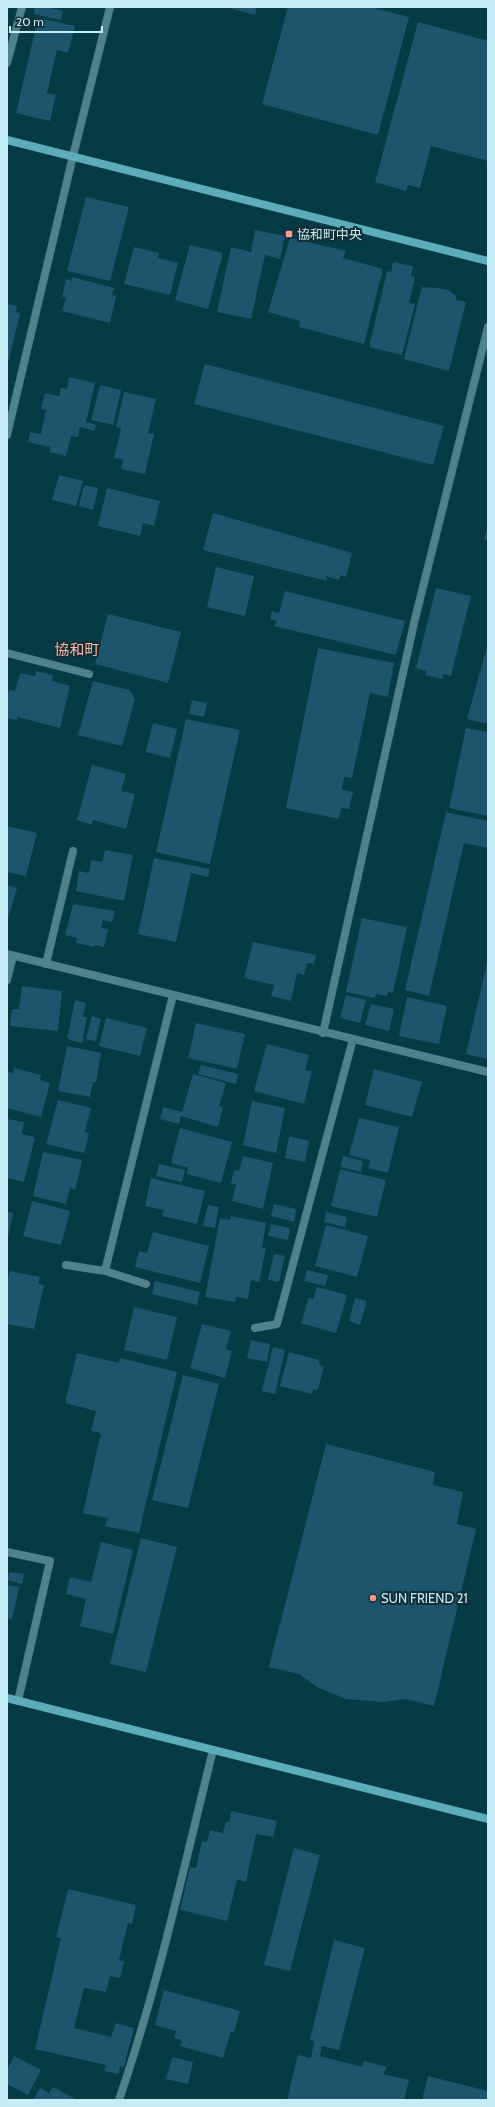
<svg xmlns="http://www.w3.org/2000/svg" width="495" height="2107" font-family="Cabin,'Noto Sans JP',sans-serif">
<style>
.building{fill:#1d546e}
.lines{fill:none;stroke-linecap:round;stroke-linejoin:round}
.lane{stroke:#51818a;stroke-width:8}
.street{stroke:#51818a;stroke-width:8}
.secondary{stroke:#5cacbb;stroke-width:8}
.poi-dot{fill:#f49d8c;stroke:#122e34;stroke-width:1.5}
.labels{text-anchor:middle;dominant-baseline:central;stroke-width:4;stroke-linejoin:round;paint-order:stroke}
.poi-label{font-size:13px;fill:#c4edf6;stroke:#122e34;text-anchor:start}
.quarter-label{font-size:15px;fill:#f8b6a8;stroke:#122e34}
</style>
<rect width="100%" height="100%" fill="#063b43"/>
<path class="building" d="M 35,7 L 47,7 L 63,11 L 61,20 L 34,14 Z
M 226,7 L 257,7 L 255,15 Z
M 288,7 L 370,7 L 409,17 L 378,135 L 262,104 Z
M 38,18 L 75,26 L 68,53 L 57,50 L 47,93 L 56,95 L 50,121 L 16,113 Z
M 418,22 L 488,41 L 488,161 L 431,146 L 420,188 L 408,185 L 406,191 L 375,182 Z
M 86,197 L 129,207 L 110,281 L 67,271 Z
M 255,230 L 285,236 L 280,259 L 265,255 L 251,319 L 217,312 L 231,247 L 251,252 Z
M 290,238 L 346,251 L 343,258 L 383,269 L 364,344 L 299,327 L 300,321 L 268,312 Z
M 190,245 L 223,253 L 208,309 L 175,300 Z
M 134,247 L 159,253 L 158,258 L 178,263 L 170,295 L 124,284 Z
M 393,262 L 413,266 L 411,276 L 415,277 L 409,303 L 415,304 L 402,355 L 369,347 L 387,271 L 391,272 Z
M 72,277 L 114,288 L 112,295 L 116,296 L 110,323 L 62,311 L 66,297 L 62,297 L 66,279 L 71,281 Z
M 422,287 L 437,288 L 448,290 L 455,295 L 457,300 L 466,302 L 449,371 L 404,359 Z
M 7,304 L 17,306 L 16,312 L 20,313 L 9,360 L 7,360 Z
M 205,364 L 444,426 L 433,465 L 194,404 Z
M 69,377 L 95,383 L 86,422 L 96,425 L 94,431 L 80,427 L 78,437 L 71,436 L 66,456 L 50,452 L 50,447 L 28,442 L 30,432 L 41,434 L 46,410 L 41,409 L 45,393 L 59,396 L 61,388 L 67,389 Z
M 100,385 L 121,390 L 113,425 L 91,420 Z
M 124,392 L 156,399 L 148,433 L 154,434 L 145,474 L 121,469 L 123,459 L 114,458 L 121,428 L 116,427 Z
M 59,475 L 83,481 L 76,506 L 52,500 Z
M 84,485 L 98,488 L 93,510 L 79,506 Z
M 107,488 L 160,501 L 154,526 L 143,523 L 140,536 L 98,526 Z
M 213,513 L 352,553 L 346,577 L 340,575 L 339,580 L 326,576 L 327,581 L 203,550 Z
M 488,526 L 488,540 L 484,539 Z
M 216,567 L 254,576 L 245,616 L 207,607 Z
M 436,588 L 471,596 L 451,676 L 443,674 L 442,679 L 425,675 L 426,671 L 416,668 Z
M 285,591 L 405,621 L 396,655 L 274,626 L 277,621 L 270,619 L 272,611 L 279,613 Z
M 108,614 L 181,632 L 168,683 L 95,664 Z
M 488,643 L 488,724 L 467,719 Z
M 318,648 L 394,663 L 388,697 L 370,693 L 352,778 L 344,777 L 342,790 L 353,792 L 349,809 L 341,808 L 339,819 L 286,808 Z
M 36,671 L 53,675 L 52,681 L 70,686 L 60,728 L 17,717 L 17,720 L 7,718 L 7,699 L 9,690 L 15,691 L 20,673 L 35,676 Z
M 93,681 L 130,690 L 135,699 L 122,746 L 78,735 Z
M 192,700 L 207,703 L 204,717 L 189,714 Z
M 186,719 L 240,730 L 210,864 L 156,852 Z
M 153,723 L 177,729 L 170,758 L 146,752 Z
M 466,728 L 488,732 L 488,816 L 449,808 Z
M 92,765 L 126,774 L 121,791 L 135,794 L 126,829 L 93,820 L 92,825 L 77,820 Z
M 446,812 L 488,821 L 488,848 L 464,843 L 429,996 L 405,990 Z
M 7,826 L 37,833 L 26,876 L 7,872 Z
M 105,850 L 133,855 L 124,901 L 76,891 L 79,871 L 89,873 L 91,860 L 102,862 Z
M 154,858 L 210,869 L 208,877 L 191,873 L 176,942 L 138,934 Z
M 7,885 L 17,888 L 7,922 Z
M 73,904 L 115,911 L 112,922 L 103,920 L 101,928 L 108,929 L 104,947 L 95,945 L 95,947 L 76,943 L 77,938 L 65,935 Z
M 362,918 L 407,927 L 393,993 L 388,992 L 387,996 L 376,994 L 375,998 L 346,992 Z
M 253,942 L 316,955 L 314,964 L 307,963 L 304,975 L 297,973 L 291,1001 L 271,996 L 274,985 L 244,978 Z
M 488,959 L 488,1059 L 466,1054 Z
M 22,986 L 62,991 L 58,1031 L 10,1026 L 12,1009 L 19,1009 Z
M 346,995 L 366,1000 L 360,1023 L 340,1018 Z
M 407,997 L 447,1006 L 439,1044 L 399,1036 Z
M 75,1000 L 86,1003 L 83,1017 L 87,1017 L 82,1043 L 67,1039 Z
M 371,1004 L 394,1009 L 389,1031 L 365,1025 Z
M 92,1016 L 101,1019 L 96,1041 L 86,1039 Z
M 106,1018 L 147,1028 L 140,1056 L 99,1046 Z
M 196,1023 L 245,1034 L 237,1069 L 188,1058 Z
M 267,1044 L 309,1055 L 305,1070 L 312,1071 L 304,1104 L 254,1091 Z
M 67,1046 L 101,1053 L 96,1082 L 93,1082 L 90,1097 L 58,1091 Z
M 201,1065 L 238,1074 L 236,1084 L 198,1074 Z
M 14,1068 L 41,1075 L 40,1080 L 50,1083 L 41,1117 L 7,1108 L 7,1072 L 13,1073 Z
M 374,1069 L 422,1082 L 412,1117 L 365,1105 Z
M 193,1074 L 226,1083 L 219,1106 L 223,1107 L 218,1127 L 181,1116 L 179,1124 L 160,1119 L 163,1107 L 182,1112 Z
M 58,1100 L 91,1108 L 85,1132 L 89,1133 L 84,1153 L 46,1144 Z
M 252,1101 L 285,1108 L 276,1153 L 243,1145 Z
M 359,1118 L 399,1127 L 388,1173 L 368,1168 L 370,1160 L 349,1155 Z
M 7,1119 L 24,1122 L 22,1134 L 35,1137 L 24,1182 L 7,1178 Z
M 180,1128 L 232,1142 L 221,1183 L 187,1174 L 188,1168 L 171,1163 Z
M 289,1136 L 309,1141 L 305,1162 L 285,1158 Z
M 43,1152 L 82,1160 L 75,1190 L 70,1188 L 66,1204 L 33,1196 Z
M 243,1156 L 273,1163 L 263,1209 L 232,1201 L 236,1184 L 231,1184 L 234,1170 L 239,1171 Z
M 343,1156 L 363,1161 L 361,1172 L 340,1167 Z
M 159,1164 L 185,1170 L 182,1182 L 156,1176 Z
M 340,1169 L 386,1180 L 377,1217 L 331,1206 Z
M 151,1178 L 205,1191 L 197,1224 L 162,1216 L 164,1210 L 145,1206 Z
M 32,1201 L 70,1211 L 61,1245 L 23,1236 Z
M 274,1204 L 296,1209 L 294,1222 L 271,1216 Z
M 208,1205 L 219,1207 L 215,1228 L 203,1226 Z
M 7,1212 L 13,1213 L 8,1237 L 7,1237 Z
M 326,1212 L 347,1217 L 345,1227 L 324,1222 Z
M 231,1216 L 266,1223 L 262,1248 L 266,1248 L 259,1282 L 251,1280 L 248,1299 L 236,1297 L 235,1302 L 205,1297 L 220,1218 L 230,1220 Z
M 271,1224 L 290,1228 L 288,1240 L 268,1236 Z
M 326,1225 L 368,1236 L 357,1277 L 315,1266 Z
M 153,1232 L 209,1246 L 200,1283 L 135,1267 L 139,1251 L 147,1253 Z
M 274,1254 L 285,1256 L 279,1282 L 268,1280 Z
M 307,1270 L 328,1275 L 325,1286 L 304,1281 Z
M 10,1271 L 40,1277 L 38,1284 L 44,1285 L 34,1329 L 7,1324 L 7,1284 Z
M 155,1281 L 200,1292 L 197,1305 L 152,1294 Z
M 317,1287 L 347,1295 L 336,1333 L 301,1323 L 309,1297 L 313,1299 Z
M 355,1298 L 367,1301 L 360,1325 L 349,1321 Z
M 134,1307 L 177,1317 L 167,1360 L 124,1350 Z
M 202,1324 L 231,1331 L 226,1349 L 232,1351 L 225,1378 L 190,1368 Z
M 251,1340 L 270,1344 L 267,1362 L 247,1358 Z
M 273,1347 L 285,1350 L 275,1394 L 262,1391 Z
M 289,1352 L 319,1360 L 320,1365 L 324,1366 L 318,1390 L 313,1389 L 312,1394 L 280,1386 Z
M 77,1353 L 119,1363 L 120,1358 L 177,1372 L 139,1533 L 105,1526 L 108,1518 L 83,1513 L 101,1433 L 91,1431 L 96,1411 L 65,1403 Z
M 183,1375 L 219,1384 L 188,1508 L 152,1500 Z
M 326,1444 L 435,1472 L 433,1485 L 463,1492 L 457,1524 L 476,1529 L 434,1706 L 406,1699 L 384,1702 L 346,1699 L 317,1687 L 299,1674 L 269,1667 Z
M 141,1538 L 177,1547 L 146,1672 L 110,1664 Z
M 101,1542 L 133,1550 L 113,1634 L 80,1626 L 86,1599 L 66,1594 L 70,1577 L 91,1582 Z
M 9,1572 L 24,1574 L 22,1584 L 8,1580 Z
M 7,1585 L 19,1587 L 12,1619 L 7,1618 Z
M 231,1811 L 277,1821 L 273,1837 L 256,1834 L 246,1882 L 237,1880 L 227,1921 L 180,1910 L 190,1867 L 196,1868 L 202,1841 L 207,1842 L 210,1830 L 223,1833 L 226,1821 L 229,1823 Z
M 294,1848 L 320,1855 L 290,1971 L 264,1965 Z
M 68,1889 L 136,1905 L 132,1924 L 128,1923 L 119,1960 L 124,1961 L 120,1978 L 110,1976 L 106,1992 L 84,1988 L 74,2028 L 111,2037 L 116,2023 L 134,2028 L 124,2067 L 120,2066 L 119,2074 L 104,2071 L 106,2065 L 35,2049 L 61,1938 L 56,1937 Z
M 334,1940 L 365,1948 L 339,2050 L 322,2046 L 320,2056 L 362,2067 L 364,2061 L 387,2067 L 383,2074 L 409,2080 L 404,2100 L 287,2100 L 298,2055 L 311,2058 L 314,2041 L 310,2040 Z
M 164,1990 L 240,2011 L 234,2032 L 231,2031 L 223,2058 L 180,2046 L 182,2040 L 174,2038 L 176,2031 L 155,2025 Z
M 14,2056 L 41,2070 L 28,2095 L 7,2084 L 7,2070 Z
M 172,2057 L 193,2062 L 188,2084 L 166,2079 Z
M 428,2076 L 488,2091 L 488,2100 L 422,2100 Z
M 53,2087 L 77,2100 L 33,2100 L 40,2088 L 49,2093 Z"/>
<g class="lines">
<path class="lane" d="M 7,1552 L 50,1561 L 18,1701"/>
<path class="street" d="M 7,63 L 22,7
M 7,435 L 73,156 L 110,7
M 7,653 L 89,674
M 7,954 L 488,1072
M 46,964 L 73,851
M 7,980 L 13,956
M 323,1033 L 415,619 L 488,327
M 66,1265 L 105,1271 L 173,995
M 105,1271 L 146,1284
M 255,1328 L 277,1324 L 353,1039
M 119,2100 C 158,1986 184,1867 213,1750"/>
<path class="secondary" d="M 7,140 L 488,261
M 7,1698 L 488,1819"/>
</g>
<g class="poi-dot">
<rect x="285" y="230" width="8" height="8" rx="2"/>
<circle cx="373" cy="1598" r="4"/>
</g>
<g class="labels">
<g class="poi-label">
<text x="297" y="234">協和町中央</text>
<text x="381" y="1598">SUN FRIEND 21</text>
</g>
<g class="quarter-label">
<text x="77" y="650">協和町</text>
</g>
</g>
<rect width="495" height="2107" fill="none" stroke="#c4edf6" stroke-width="16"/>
<path d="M10 26v6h92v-6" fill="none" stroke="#c4edf6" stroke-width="2"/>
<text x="16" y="26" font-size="12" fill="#c4edf6" stroke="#122e34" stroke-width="3" paint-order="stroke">20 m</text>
</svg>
